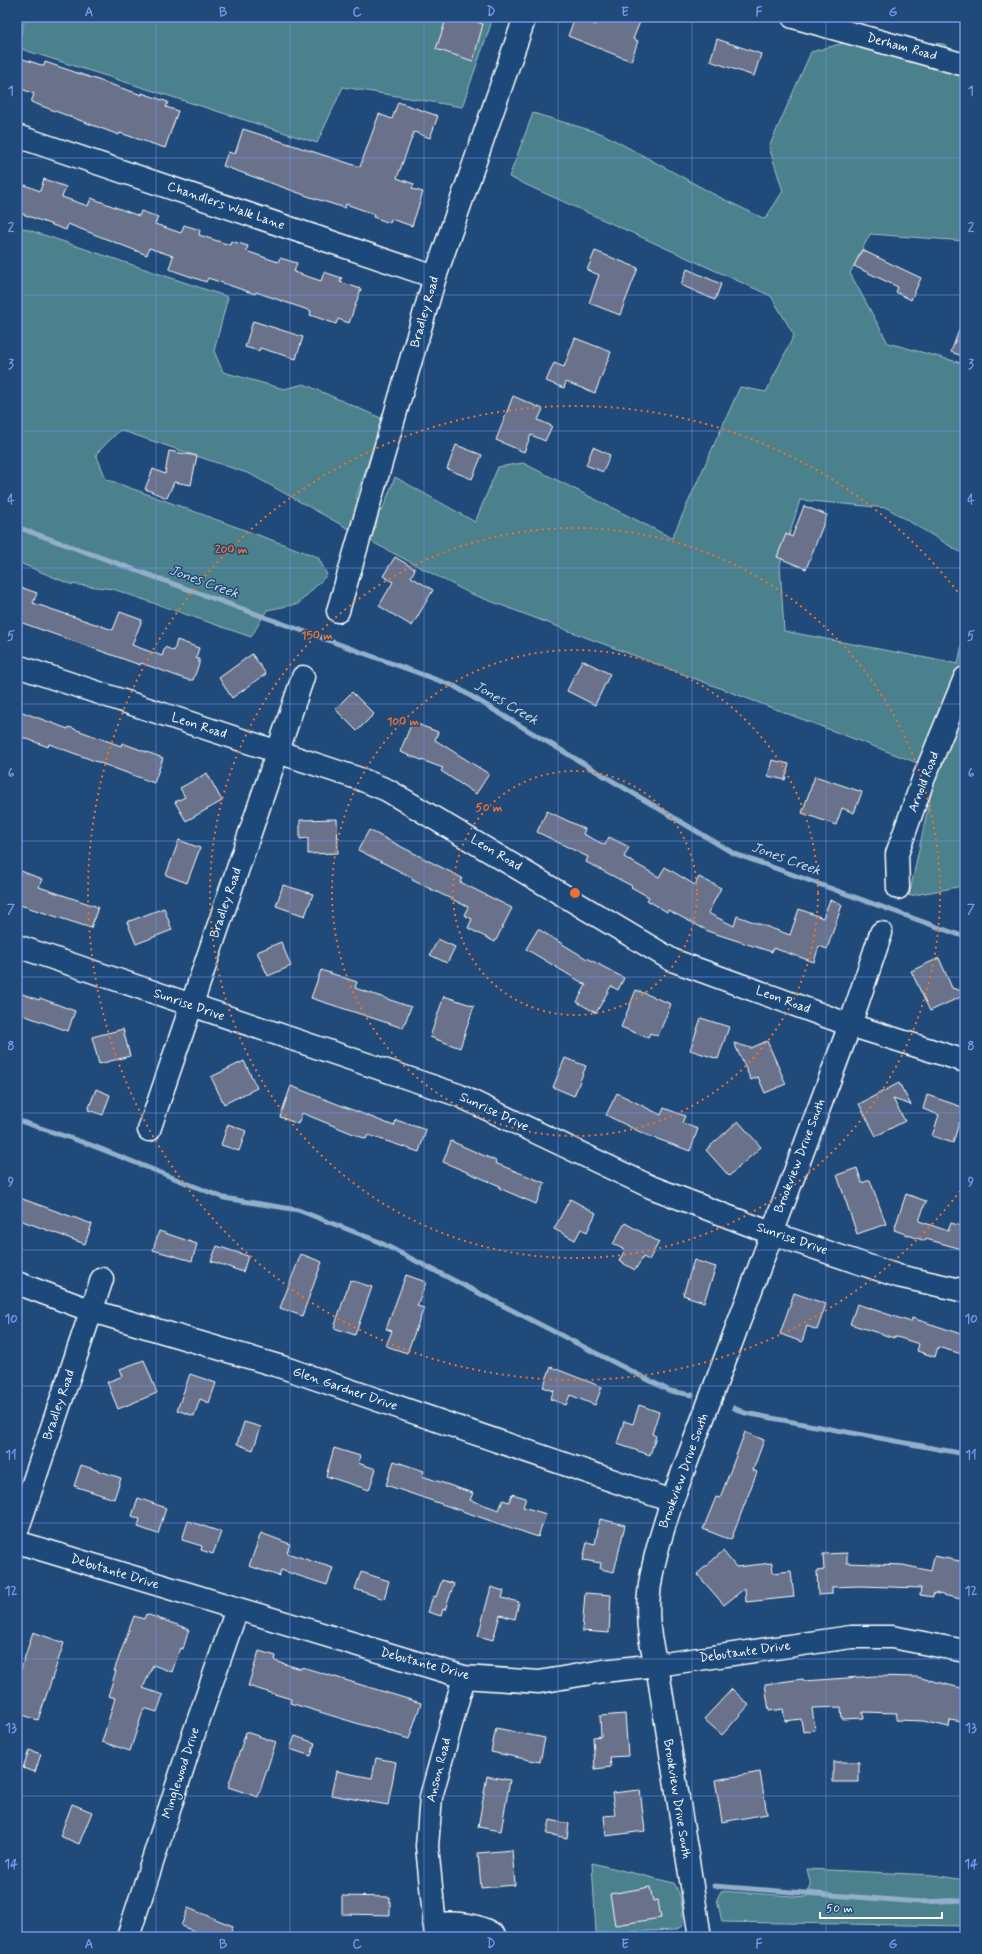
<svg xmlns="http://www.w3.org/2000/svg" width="982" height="1954" font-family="Mynerve,sans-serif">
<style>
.green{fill:#4c808d;stroke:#a6c0c6}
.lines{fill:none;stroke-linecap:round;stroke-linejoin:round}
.stream{stroke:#92b0ca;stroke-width:5}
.building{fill:#69728a;stroke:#fff}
.minor-casing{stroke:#fff;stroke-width:25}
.minor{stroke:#1f4a7a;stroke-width:22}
.grid{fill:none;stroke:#7795e8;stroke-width:1;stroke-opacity:0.55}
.ring{fill:none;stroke:#eb7230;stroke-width:2;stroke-dasharray:2 4}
.labels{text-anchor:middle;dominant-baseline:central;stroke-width:3;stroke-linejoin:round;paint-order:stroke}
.street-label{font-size:13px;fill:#fff;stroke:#1f4a7a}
.water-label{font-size:14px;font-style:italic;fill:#d2dee9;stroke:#1f4a7a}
.centre{fill:#eb7230;stroke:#1f4a7a;stroke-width:2}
.ring-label{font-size:12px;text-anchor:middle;font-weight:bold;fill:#eb7230;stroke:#1f4a7a;stroke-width:3;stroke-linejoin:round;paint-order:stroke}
.neatline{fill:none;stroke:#7795e8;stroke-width:1.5}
.grid-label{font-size:13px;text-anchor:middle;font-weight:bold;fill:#7795e8}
</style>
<rect width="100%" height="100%" fill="#1f4a7a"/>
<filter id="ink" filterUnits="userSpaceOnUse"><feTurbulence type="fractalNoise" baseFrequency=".025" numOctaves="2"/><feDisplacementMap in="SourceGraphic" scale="8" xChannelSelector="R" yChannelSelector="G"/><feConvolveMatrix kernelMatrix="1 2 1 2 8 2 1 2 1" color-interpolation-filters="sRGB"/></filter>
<g filter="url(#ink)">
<path class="green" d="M 25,17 L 491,17 L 493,18 L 462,107 L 343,87 L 317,143 L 18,48 Z
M 865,37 L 944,44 L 965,61 L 965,241 L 870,234 L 850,273 L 888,343 L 965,364 L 965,555 L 887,508 L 800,500 L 780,565 L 784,631 L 958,664 L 965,629 L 965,882 L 963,886 L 909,896 L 936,770 L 469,593 L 374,543 L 250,474 L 120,430 L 96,454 L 106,479 L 318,557 L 327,575 L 298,604 L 267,610 L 251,637 L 113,589 L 70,584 L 17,562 L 17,226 L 228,297 L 214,351 L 223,372 L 284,389 L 304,384 L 383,419 L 356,498 L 382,511 L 395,477 L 475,522 L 498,467 L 523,463 L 672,538 L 740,387 L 766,392 L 794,335 L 771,296 L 509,177 L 533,113 L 603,134 L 719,197 L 765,219 L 783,191 L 769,147 L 811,52 Z
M 592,1863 L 674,1883 C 682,1897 683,1910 683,1925 L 676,1930 L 596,1933 Z
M 807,1869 L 933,1875 L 965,1880 L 965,1926 L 722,1922 L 717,1899 L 721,1891 L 806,1897 L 811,1886 Z"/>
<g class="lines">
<path class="stream" d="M 17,527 L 454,686 L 733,853 L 965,937
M 17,1120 L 91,1145 L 224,1198 L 298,1210 L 375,1240 L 670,1391 L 692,1395
M 734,1408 L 745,1413 L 965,1454
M 714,1886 L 920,1902 L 965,1900"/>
</g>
<path class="building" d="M 447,17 L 463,17 L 483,24 L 473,61 L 436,49 Z
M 575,17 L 596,25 L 599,17 L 642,17 L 633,39 L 638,41 L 631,61 L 568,36 Z
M 717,39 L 761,54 L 754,76 L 710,61 Z
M 17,57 L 44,66 L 45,62 L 142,95 L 142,93 L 168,102 L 166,107 L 178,111 L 165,148 L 120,133 L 119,135 L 31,102 L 34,94 L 17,87 Z
M 398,102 L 438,116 L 430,138 L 414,132 L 397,178 L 414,184 L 412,189 L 423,192 L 412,226 L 391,219 L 390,223 L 373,217 L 374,214 L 346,204 L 345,208 L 313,198 L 223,166 L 228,152 L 235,154 L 243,129 L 360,167 L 379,114 L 392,119 Z
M 44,179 L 66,187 L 62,197 L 88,206 L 91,198 L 139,216 L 141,211 L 158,217 L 155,224 L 181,233 L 184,225 L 200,230 L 199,235 L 230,245 L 231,241 L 248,246 L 246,251 L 278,262 L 280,258 L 297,263 L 294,272 L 321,281 L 324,272 L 342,278 L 340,282 L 361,289 L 349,323 L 338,319 L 336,324 L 310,315 L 311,311 L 256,292 L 255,294 L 208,278 L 206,282 L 169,269 L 173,256 L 149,248 L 147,255 L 68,224 L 66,230 L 17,212 L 17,182 L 40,191 Z
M 862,250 L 921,278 L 911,300 L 896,292 L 898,287 L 854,266 Z
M 595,251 L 638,268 L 620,315 L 589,303 L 599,275 L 587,270 Z
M 687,269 L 721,284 L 715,300 L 681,285 Z
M 964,317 L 965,317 L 965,357 L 951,352 Z
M 253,321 L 303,337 L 296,359 L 260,348 L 259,351 L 245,347 Z
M 575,338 L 611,352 L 595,393 L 566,382 L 564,388 L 546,381 L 554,363 L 564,367 Z
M 513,396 L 543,409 L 538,420 L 552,426 L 545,441 L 531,435 L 524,452 L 496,440 Z
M 456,445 L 482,455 L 472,479 L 447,469 Z
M 593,447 L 610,455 L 603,472 L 586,465 Z
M 169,451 L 197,456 L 191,485 L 174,482 L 167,498 L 145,489 L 153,469 L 165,474 Z
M 804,506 L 827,515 L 806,569 L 777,557 L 786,534 L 792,537 Z
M 395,557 L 415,569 L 411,577 L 433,590 L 412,626 L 379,606 L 393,582 L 383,576 Z
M 17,586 L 37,593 L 33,603 L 113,630 L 120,612 L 142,620 L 132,645 L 162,656 L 165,647 L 174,651 L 177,640 L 199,648 L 196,658 L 199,659 L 199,664 L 193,680 L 188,680 L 141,663 L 140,665 L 17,621 Z
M 252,654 L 266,674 L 232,698 L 219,678 Z
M 582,660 L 610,674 L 595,705 L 567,691 Z
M 352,692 L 374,714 L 357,731 L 335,709 Z
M 17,710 L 68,729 L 69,727 L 121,746 L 122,743 L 163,758 L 154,783 L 49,744 L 48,747 L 17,735 Z
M 412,722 L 438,732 L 435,740 L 489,774 L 476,794 L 441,771 L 443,768 L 400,752 Z
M 772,760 L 789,764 L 785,780 L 768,776 Z
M 207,773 L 222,801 L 186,821 L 175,802 L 185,797 L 180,788 Z
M 815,776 L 862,792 L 854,813 L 842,808 L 836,825 L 802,813 Z
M 547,811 L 585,829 L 583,834 L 605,845 L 609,837 L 629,847 L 624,857 L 659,877 L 665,867 L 695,885 L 699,877 L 721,888 L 708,913 L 734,926 L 737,916 L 790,935 L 799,909 L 823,918 L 830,900 L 842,905 L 827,949 L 819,946 L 814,962 L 773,948 L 772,952 L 710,932 L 668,910 L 667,912 L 647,900 L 649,897 L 631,887 L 632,886 L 586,862 L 588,857 L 537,832 Z
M 337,819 L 338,853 L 308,854 L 308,838 L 300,839 L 300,820 Z
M 369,830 L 462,878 L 460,882 L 512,908 L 495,942 L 468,928 L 472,919 L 464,915 L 468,907 L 412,880 L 413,878 L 358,850 Z
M 179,840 L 200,848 L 187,883 L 166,875 Z
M 21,871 L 42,879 L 39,887 L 98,907 L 91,928 L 17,904 L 17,882 Z
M 283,885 L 313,894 L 305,916 L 276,906 Z
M 164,908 L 172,930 L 136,944 L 127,922 Z
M 538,929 L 587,959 L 587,958 L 624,978 L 618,990 L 611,986 L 596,1013 L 577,1002 L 586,985 L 526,949 Z
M 438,939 L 455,947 L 447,963 L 430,955 Z
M 281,942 L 291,966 L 268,976 L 257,952 Z
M 939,958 L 952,988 L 965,992 L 965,995 L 930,1011 L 911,971 Z
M 321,970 L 357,982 L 355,988 L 411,1007 L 403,1028 L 311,998 Z
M 636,990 L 671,1004 L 658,1036 L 650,1033 L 648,1038 L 621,1027 Z
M 17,992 L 39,1000 L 40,998 L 75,1011 L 68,1031 L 17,1013 Z
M 444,996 L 474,1006 L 460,1048 L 430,1037 Z
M 701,1018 L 729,1027 L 718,1059 L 690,1050 Z
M 123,1029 L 130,1056 L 99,1064 L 92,1037 Z
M 767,1041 L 786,1084 L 765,1093 L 758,1077 L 751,1080 L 734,1043 L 751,1048 Z
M 565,1058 L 586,1066 L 574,1096 L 553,1087 Z
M 244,1061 L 257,1088 L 224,1104 L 211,1077 Z
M 899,1083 L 911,1105 L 893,1099 L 905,1121 L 876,1136 L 859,1104 Z
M 291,1086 L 394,1126 L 396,1120 L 426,1130 L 419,1152 L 368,1135 L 366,1139 L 302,1113 L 298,1124 L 280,1117 Z
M 96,1089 L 110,1095 L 103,1115 L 88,1110 Z
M 617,1093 L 661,1115 L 664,1108 L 685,1116 L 682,1123 L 698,1129 L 690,1151 L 644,1134 L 606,1115 Z
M 927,1095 L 965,1108 L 965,1125 L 959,1123 L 953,1143 L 932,1136 L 939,1115 L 923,1109 Z
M 738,1121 L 761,1147 L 729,1176 L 706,1150 Z
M 228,1124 L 246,1131 L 239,1151 L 221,1145 Z
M 451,1141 L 496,1161 L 495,1163 L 545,1183 L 536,1204 L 499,1188 L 500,1186 L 443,1162 Z
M 857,1168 L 862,1183 L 870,1180 L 886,1224 L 857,1234 L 837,1175 Z
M 906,1194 L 926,1201 L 919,1221 L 948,1231 L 951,1223 L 965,1227 L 965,1250 L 926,1239 L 925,1241 L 894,1230 Z
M 17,1197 L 92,1224 L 85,1244 L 17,1219 Z
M 570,1199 L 596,1213 L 587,1232 L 581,1229 L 575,1240 L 554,1229 Z
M 625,1223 L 659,1242 L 649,1260 L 643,1257 L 635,1270 L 619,1261 L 625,1250 L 613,1244 Z
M 159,1231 L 197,1244 L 192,1261 L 153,1250 Z
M 217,1246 L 248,1256 L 243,1272 L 211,1261 Z
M 301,1254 L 322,1262 L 302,1316 L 280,1308 Z
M 694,1260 L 716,1267 L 704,1302 L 683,1295 Z
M 406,1275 L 426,1282 L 417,1306 L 424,1308 L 407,1353 L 386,1346 L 392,1331 L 386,1329 Z
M 350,1280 L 372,1287 L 355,1335 L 334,1328 Z
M 794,1293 L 826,1304 L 817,1330 L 807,1326 L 802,1342 L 780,1334 Z
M 857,1304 L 911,1322 L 912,1318 L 965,1335 L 965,1355 L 938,1347 L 935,1357 L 917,1351 L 919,1344 L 894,1336 L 894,1338 L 850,1324 Z
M 144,1360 L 157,1393 L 118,1409 L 107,1382 L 123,1376 L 120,1369 Z
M 551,1367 L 602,1387 L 595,1405 L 570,1395 L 566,1405 L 550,1399 L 554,1391 L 543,1387 Z
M 190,1374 L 216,1383 L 209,1403 L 200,1399 L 194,1416 L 177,1410 Z
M 639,1405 L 659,1412 L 652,1434 L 656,1436 L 650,1455 L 617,1444 L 624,1421 L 633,1424 Z
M 244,1422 L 261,1427 L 253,1450 L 237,1444 Z
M 745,1432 L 764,1440 L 753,1470 L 757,1472 L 731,1540 L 703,1529 L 716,1497 L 720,1498 Z
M 334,1448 L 360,1456 L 358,1463 L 376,1469 L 369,1490 L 326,1476 Z
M 394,1461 L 424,1471 L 422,1476 L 473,1493 L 470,1500 L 499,1510 L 503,1500 L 509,1502 L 512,1494 L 526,1498 L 523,1507 L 546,1514 L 538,1537 L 386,1485 Z
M 81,1465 L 121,1478 L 114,1499 L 74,1486 Z
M 138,1498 L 166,1508 L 158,1534 L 138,1527 L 140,1519 L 132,1516 Z
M 600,1519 L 625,1525 L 614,1572 L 600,1569 L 601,1563 L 583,1560 L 587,1542 L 595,1544 Z
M 188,1521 L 221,1532 L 213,1554 L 201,1550 L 202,1546 L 182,1540 Z
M 261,1533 L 290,1544 L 287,1553 L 333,1568 L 327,1585 L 281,1570 L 279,1576 L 249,1566 Z
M 723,1551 L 736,1567 L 772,1563 L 773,1573 L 791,1571 L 794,1597 L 746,1602 L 745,1588 L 724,1605 L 697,1574 Z
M 847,1553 L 847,1563 L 903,1565 L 931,1571 L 934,1556 L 965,1562 L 965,1600 L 934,1593 L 933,1597 L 920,1595 L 921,1588 L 860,1586 L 832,1587 L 832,1594 L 818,1595 L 817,1571 L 824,1570 L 823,1554 Z
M 361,1572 L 389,1581 L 384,1599 L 355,1589 Z
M 442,1580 L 454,1584 L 445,1610 L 443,1609 L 441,1616 L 428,1612 L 433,1596 L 436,1597 Z
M 491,1587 L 504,1591 L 502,1598 L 519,1602 L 515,1619 L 500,1615 L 493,1640 L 478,1636 Z
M 585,1593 L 611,1595 L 609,1633 L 582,1631 Z
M 146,1614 L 189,1629 L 183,1649 L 180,1648 L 172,1672 L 153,1665 L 143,1688 L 163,1695 L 157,1712 L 144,1708 L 130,1751 L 102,1742 L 115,1698 L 108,1696 L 116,1671 L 114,1671 L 134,1616 L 144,1619 Z
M 33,1632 L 64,1643 L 38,1720 L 17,1713 L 17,1681 Z
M 259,1651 L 276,1656 L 275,1661 L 301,1669 L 302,1667 L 421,1703 L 409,1739 L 290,1703 L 291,1699 L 248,1686 Z
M 875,1676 L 917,1677 L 965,1689 L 965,1708 L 962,1722 L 950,1720 L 949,1727 L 923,1721 L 896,1720 L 897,1713 L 863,1712 L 864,1718 L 842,1719 L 841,1707 L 812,1708 L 815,1730 L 803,1732 L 801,1719 L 785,1721 L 783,1709 L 769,1711 L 765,1684 L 803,1679 L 804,1681 Z
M 732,1689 L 749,1705 L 722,1735 L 704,1719 Z
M 625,1714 L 628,1756 L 610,1757 L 611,1767 L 595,1769 L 593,1737 L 601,1736 L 600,1716 Z
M 496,1728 L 545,1738 L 540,1762 L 491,1752 Z
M 246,1732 L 276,1742 L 258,1797 L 228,1787 Z
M 295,1736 L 315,1743 L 311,1756 L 290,1749 Z
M 29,1750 L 41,1754 L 35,1772 L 23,1768 Z
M 376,1758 L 396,1762 L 388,1805 L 331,1795 L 336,1771 L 372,1778 Z
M 833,1762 L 859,1762 L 859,1782 L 833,1782 Z
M 760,1772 L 767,1814 L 722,1822 L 715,1780 Z
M 487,1776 L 510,1780 L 501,1831 L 478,1827 Z
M 640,1790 L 645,1831 L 606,1836 L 604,1816 L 615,1815 L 612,1793 Z
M 72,1804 L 92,1812 L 79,1844 L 60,1836 Z
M 550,1820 L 569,1824 L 567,1838 L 547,1834 Z
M 512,1850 L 515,1885 L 481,1888 L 478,1853 Z
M 650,1887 L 653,1901 L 658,1900 L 661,1918 L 615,1925 L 610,1894 Z
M 342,1896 L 390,1897 L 390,1915 L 342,1914 Z
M 188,1908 L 233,1926 L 229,1937 L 209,1937 L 181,1926 Z"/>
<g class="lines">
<defs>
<path id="minor" d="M 793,17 L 965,65
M 17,136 L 435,277
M 338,611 L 435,277 L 525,17
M 17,666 L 360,779 L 387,790 L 672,960 L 850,1025 L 965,1061
M 898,888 L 897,854 L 923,780 L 965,678
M 17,946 L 458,1095 L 651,1187 L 771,1233 L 898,1276 L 965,1291
M 149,1130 L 303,677
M 17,1283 L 92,1311 L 282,1367 L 672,1501
M 17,1531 L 102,1279
M 17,1542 L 464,1677 L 539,1682 L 603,1671 L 657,1665 L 851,1637 L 892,1637 L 965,1651
M 434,1923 C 456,1924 478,1922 496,1937
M 128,1937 L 193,1736 L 237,1609
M 436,1937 L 427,1846 L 431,1797 L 464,1677
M 700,1937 L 657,1665 C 637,1607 654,1558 672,1501 L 850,1025 L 881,933"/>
</defs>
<use href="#minor" class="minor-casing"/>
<use href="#minor" class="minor"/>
</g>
</g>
<path class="grid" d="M 156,17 L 156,1937M 290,17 L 290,1937M 424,17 L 424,1937M 558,17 L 558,1937M 692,17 L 692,1937M 826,17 L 826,1937M 17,158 L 965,158M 17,295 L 965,295M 17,431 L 965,431M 17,568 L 965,568M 17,704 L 965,704M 17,841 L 965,841M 17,977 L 965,977M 17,1113 L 965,1113M 17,1250 L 965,1250M 17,1386 L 965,1386M 17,1523 L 965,1523M 17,1659 L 965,1659M 17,1796 L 965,1796"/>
<g class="ring">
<circle cx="575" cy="893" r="122"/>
<circle cx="575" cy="893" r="243"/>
<circle cx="575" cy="893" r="365"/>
<path d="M964 1186A487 487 0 1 1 964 600"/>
</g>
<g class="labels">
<g class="street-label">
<text transform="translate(902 47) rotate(15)">Derham Road</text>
<text transform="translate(226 206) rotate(19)">Chandlers Walk Lane</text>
<text transform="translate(425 312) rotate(-74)">Bradley Road</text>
<text transform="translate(199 726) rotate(18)">Leon Road</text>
<text transform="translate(924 782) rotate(-69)">Arnold Road</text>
<text transform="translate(496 853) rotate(31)">Leon Road</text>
<text transform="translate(226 903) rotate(-71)">Bradley Road</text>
<text transform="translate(783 1000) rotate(20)">Leon Road</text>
<text transform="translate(189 1005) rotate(19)">Sunrise Drive</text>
<text transform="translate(494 1112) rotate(25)">Sunrise Drive</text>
<text transform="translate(800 1156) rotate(-69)">Brookview Drive South</text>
<text transform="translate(792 1239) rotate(19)">Sunrise Drive</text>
<text transform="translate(345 1389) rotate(19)">Glen Gardner Drive</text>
<text transform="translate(59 1405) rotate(-71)">Bradley Road</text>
<text transform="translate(684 1471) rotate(-70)">Brookview Drive South</text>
<text transform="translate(115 1572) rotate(17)">Debutante Drive</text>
<text transform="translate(745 1652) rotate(-8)">Debutante Drive</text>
<text transform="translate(425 1664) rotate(15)">Debutante Drive</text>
<text transform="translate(439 1770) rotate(-76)">Anson Road</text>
<text transform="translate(181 1773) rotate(-72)">Minglewood Drive</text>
<text transform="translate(677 1799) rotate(81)">Brookview Drive South</text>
</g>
<g class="water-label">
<text transform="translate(204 582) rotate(20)">Jones Creek</text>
<text transform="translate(506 703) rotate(31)">Jones Creek</text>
<text transform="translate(786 859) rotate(20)">Jones Creek</text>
</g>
</g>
<circle cx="575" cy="893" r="6" class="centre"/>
<g class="ring-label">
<text x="231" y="553">200 m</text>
<text x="317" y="639">150 m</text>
<text x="403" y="725">100 m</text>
<text x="489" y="811">50 m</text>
</g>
<rect width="982" height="1954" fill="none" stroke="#1f4a7a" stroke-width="44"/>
<path d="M820 1912v6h122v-6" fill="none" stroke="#ffffff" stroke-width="2"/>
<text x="826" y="1912" font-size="12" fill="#ffffff" stroke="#1f4a7a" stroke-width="3" paint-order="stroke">50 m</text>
<rect x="22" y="22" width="938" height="1910" class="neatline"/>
<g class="grid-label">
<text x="89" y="16">A</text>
<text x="223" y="16">B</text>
<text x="357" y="16">C</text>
<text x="491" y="16">D</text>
<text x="625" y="16">E</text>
<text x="759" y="16">F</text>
<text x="893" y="16">G</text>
<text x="11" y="95">1</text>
<text x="971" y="95">1</text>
<text x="11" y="231">2</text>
<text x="971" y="231">2</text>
<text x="11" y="368">3</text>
<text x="971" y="368">3</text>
<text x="11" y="504">4</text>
<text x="971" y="504">4</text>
<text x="11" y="640">5</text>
<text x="971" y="640">5</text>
<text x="11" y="777">6</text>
<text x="971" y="777">6</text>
<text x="11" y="913">7</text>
<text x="971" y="913">7</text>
<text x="11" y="1050">8</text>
<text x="971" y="1050">8</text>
<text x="11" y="1186">9</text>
<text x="971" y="1186">9</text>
<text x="11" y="1323">10</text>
<text x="971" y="1323">10</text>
<text x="11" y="1459">11</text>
<text x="971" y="1459">11</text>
<text x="11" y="1595">12</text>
<text x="971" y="1595">12</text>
<text x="11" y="1732">13</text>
<text x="971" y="1732">13</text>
<text x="11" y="1868">14</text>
<text x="971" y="1868">14</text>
<text x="89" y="1948">A</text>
<text x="223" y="1948">B</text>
<text x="357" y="1948">C</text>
<text x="491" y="1948">D</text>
<text x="625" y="1948">E</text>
<text x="759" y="1948">F</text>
<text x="893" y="1948">G</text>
</g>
</svg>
